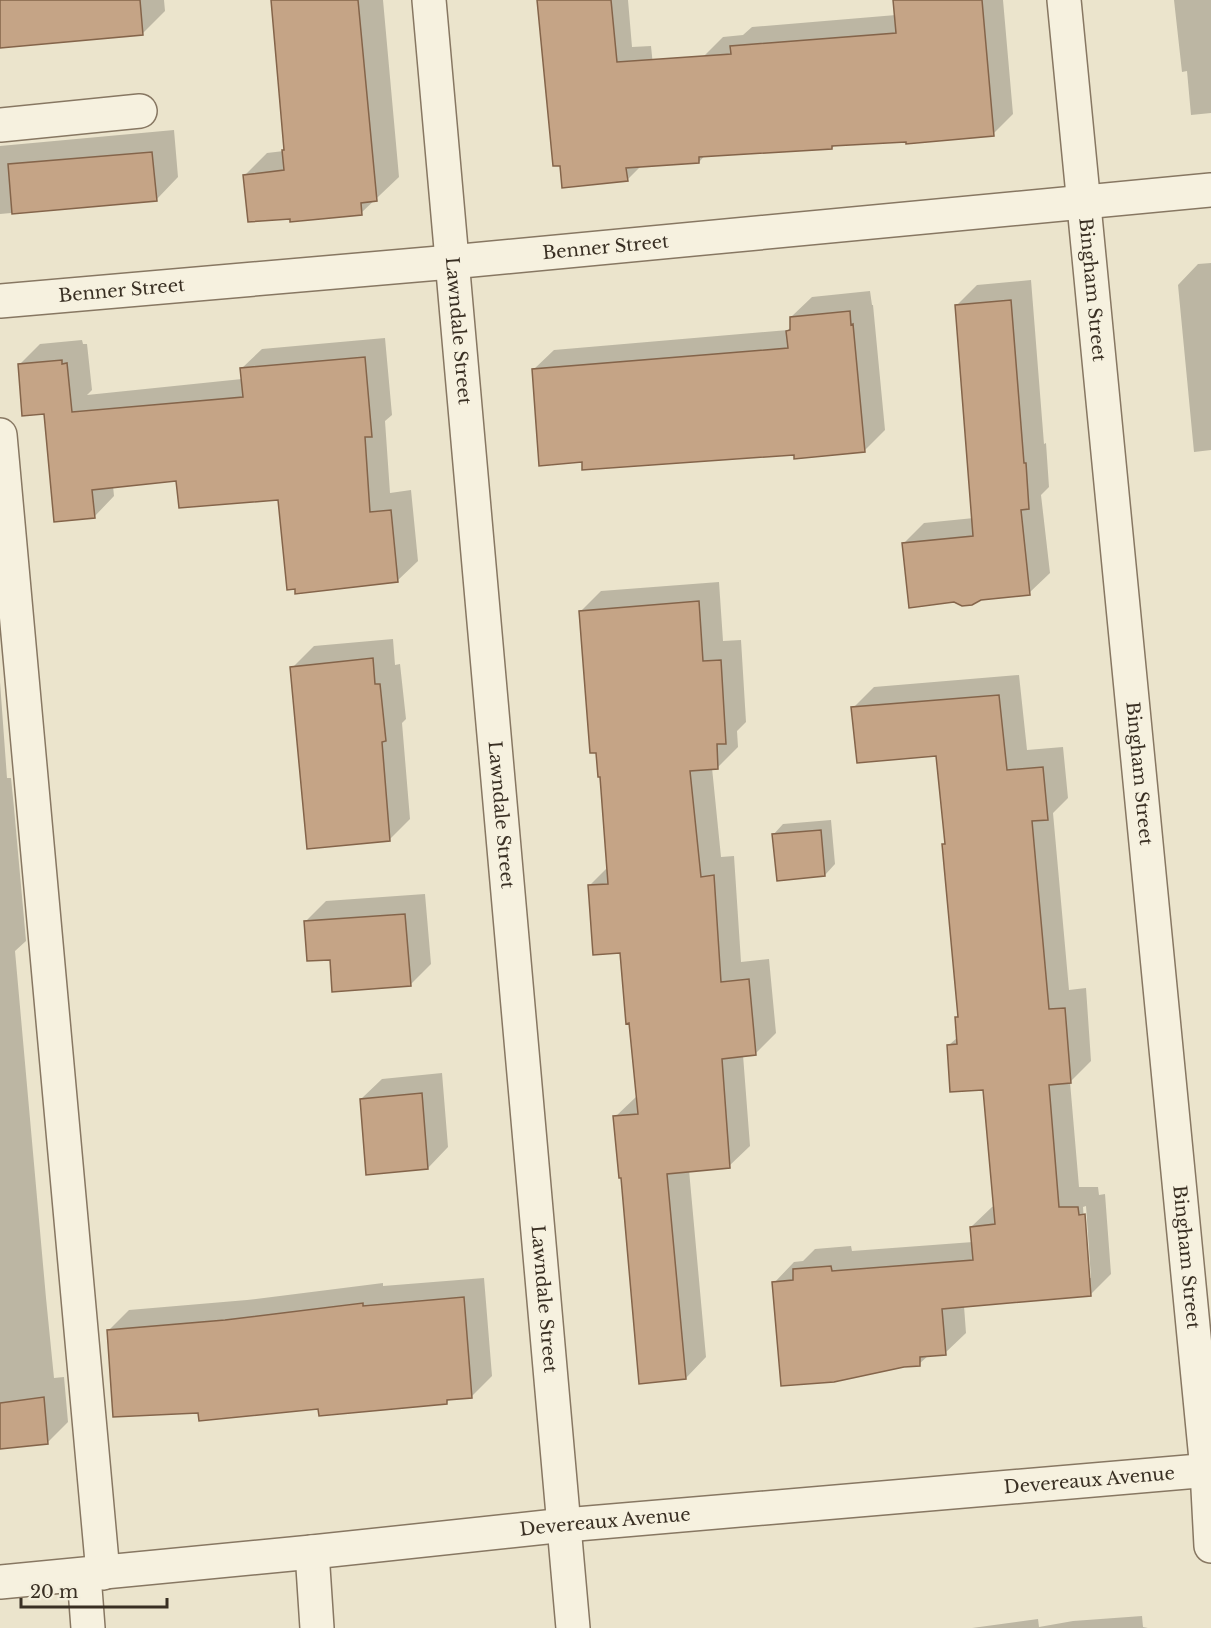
<svg xmlns="http://www.w3.org/2000/svg" width="1211" height="1628" font-family="'Libre Baskerville',serif">
<style>
.shadow{fill:#0003;fill-rule:evenodd}
.building{fill:#c5a486;stroke:#84644a;stroke-width:1.5}
.lines{fill:none;stroke-linecap:round;stroke-linejoin:round}
.minor-casing{stroke:#877762;stroke-width:36}
.minor{stroke:#f6f1df;stroke-width:33}
.labels{text-anchor:middle;dominant-baseline:central;stroke-width:6;stroke-linejoin:round;paint-order:stroke}
.street-label{font-size:18px;fill:#392f23;stroke:#f3eedb}
</style>
<rect width="100%" height="100%" fill="#ebe4cc"/>
<path class="shadow" d="M 0,0 L 164,0 L 165,11 L 143,33 L 0,47 Z
M 272,0 L 383,0 L 399,177 L 361,213 L 245,175 L 267,153 L 284,151 L 286,149 Z
M 537,0 L 628,0 L 632,47 L 651,46 L 658,115 L 703,57 L 723,37 L 743,35 L 752,27 L 896,15 L 895,0 L 1003,0 L 1013,114 L 993,134 L 835,145 L 832,148 L 708,152 L 699,162 L 642,165 L 627,180 Z
M 1174,0 L 1211,0 L 1211,113 L 1191,115 L 1187,71 L 1182,72 Z
M 174,130 L 178,177 L 156,200 L 0,214 L 0,146 Z
M 1211,263 L 1211,450 L 1194,452 L 1178,285 L 1198,264 Z
M 1031,280 L 1044,444 L 1046,443 L 1049,487 L 1041,495 L 1050,573 L 1029,593 L 903,544 L 924,523 L 974,518 L 956,306 L 977,285 Z
M 870,291 L 872,305 L 873,305 L 885,430 L 865,450 L 583,460 L 533,370 L 554,350 L 788,330 L 792,327 L 791,317 L 812,297 Z
M 385,338 L 392,415 L 385,421 L 390,493 L 411,490 L 418,561 L 397,581 L 296,588 L 279,498 L 177,480 L 113,486 L 114,496 L 94,517 L 19,365 L 40,344 L 82,340 L 83,344 L 87,344 L 92,390 L 87,395 L 242,379 L 241,369 L 262,349 Z
M 719,582 L 723,641 L 741,640 L 746,722 L 737,731 L 738,747 L 718,767 L 712,768 L 721,857 L 734,856 L 741,962 L 769,959 L 776,1033 L 755,1054 L 743,1055 L 750,1146 L 729,1166 L 689,1170 L 706,1357 L 686,1378 L 622,1176 L 615,1117 L 637,1096 L 622,952 L 589,886 L 608,867 L 601,776 L 581,611 L 601,591 Z
M 393,639 L 395,665 L 400,664 L 406,719 L 402,723 L 410,819 L 390,839 L 293,667 L 314,646 Z
M 1019,675 L 1027,750 L 1063,747 L 1068,798 L 1053,813 L 1069,990 L 1086,988 L 1091,1061 L 1070,1082 L 1079,1187 L 1098,1187 L 1099,1195 L 1105,1194 L 1111,1274 L 1090,1295 L 964,1306 L 966,1333 L 945,1353 L 929,1355 L 919,1364 L 774,1283 L 794,1262 L 803,1261 L 815,1249 L 851,1246 L 852,1251 L 973,1242 L 971,1227 L 992,1207 L 994,1206 L 984,1088 L 949,1045 L 958,1037 L 956,1018 L 959,1015 L 943,845 L 946,841 L 938,754 L 853,708 L 874,687 ZM 1086,1206 L 1091,1278 L 1088,1278 L 1083,1207 Z
M 0,682 L 7,778 L 11,778 L 14,808 L 26,941 L 15,951 L 46,1298 L 54,1378 L 64,1377 L 68,1422 L 47,1443 L 0,1447 Z
M 831,820 L 835,864 L 825,875 L 773,835 L 783,824 Z
M 425,894 L 431,964 L 410,985 L 331,958 L 305,922 L 326,901 Z
M 442,1073 L 448,1147 L 428,1168 L 361,1099 L 382,1079 Z
M 484,1278 L 492,1376 L 472,1396 L 450,1398 L 446,1402 L 200,1411 L 108,1331 L 129,1310 L 247,1300 L 383,1283 L 383,1286 Z
M 1142,1616 L 1143,1627 L 1148,1628 L 972,1628 L 1038,1619 L 1039,1627 L 1073,1621 Z"/>
<path class="building" d="M 0,0 L 140,0 L 143,35 L 0,48 Z
M 271,0 L 358,0 L 377,201 L 361,203 L 362,215 L 290,222 L 290,219 L 248,222 L 243,175 L 284,170 L 282,150 L 284,150 Z
M 537,0 L 611,0 L 617,62 L 731,54 L 730,46 L 896,33 L 893,0 L 982,0 L 994,136 L 906,144 L 906,142 L 832,146 L 832,149 L 699,157 L 699,163 L 626,168 L 628,181 L 562,188 L 560,166 L 553,166 Z
M 152,152 L 157,201 L 12,214 L 8,164 Z
M 1011,300 L 1024,463 L 1026,463 L 1029,509 L 1021,510 L 1030,595 L 981,600 L 972,605 L 962,606 L 954,602 L 909,608 L 902,543 L 973,536 L 955,305 Z
M 850,311 L 851,325 L 853,324 L 865,452 L 794,459 L 794,455 L 582,470 L 582,462 L 539,466 L 532,369 L 788,348 L 786,331 L 790,330 L 790,317 Z
M 365,357 L 372,437 L 365,437 L 370,512 L 391,510 L 398,582 L 295,594 L 295,589 L 287,590 L 278,500 L 179,508 L 176,481 L 92,490 L 95,518 L 54,522 L 44,414 L 22,416 L 18,364 L 62,360 L 62,364 L 67,363 L 72,412 L 243,397 L 240,368 Z
M 699,601 L 703,661 L 721,660 L 726,744 L 717,744 L 718,769 L 690,771 L 701,877 L 714,875 L 721,982 L 749,979 L 756,1055 L 722,1059 L 730,1168 L 667,1174 L 686,1379 L 639,1384 L 621,1178 L 619,1178 L 613,1116 L 638,1114 L 629,1023 L 626,1024 L 620,953 L 593,955 L 588,885 L 608,884 L 600,777 L 598,777 L 596,753 L 590,753 L 579,611 Z
M 373,658 L 375,684 L 380,684 L 386,741 L 382,742 L 390,841 L 307,849 L 290,667 Z
M 999,695 L 1007,770 L 1043,767 L 1048,820 L 1032,821 L 1049,1009 L 1065,1008 L 1071,1083 L 1049,1085 L 1059,1207 L 1078,1207 L 1079,1215 L 1085,1214 L 1091,1296 L 942,1309 L 946,1355 L 920,1357 L 920,1366 L 904,1367 L 834,1382 L 781,1386 L 772,1282 L 793,1280 L 793,1269 L 831,1266 L 832,1271 L 973,1260 L 970,1227 L 995,1224 L 983,1090 L 950,1092 L 947,1045 L 957,1044 L 955,1017 L 958,1017 L 942,844 L 945,844 L 936,756 L 857,763 L 851,707 Z
M 821,830 L 825,876 L 777,881 L 772,834 Z
M 405,914 L 411,986 L 332,992 L 330,960 L 307,961 L 304,921 Z
M 422,1093 L 428,1169 L 366,1175 L 360,1099 Z
M 464,1297 L 472,1398 L 447,1400 L 447,1404 L 319,1416 L 318,1409 L 199,1421 L 198,1413 L 113,1417 L 107,1330 L 225,1320 L 363,1303 L 363,1306 Z
M 44,1397 L 48,1444 L 0,1449 L 0,1403 Z"/>
<g class="lines">
<defs>
<g id="minor">
<path id="s1" d="M 429,0 L 573,1628"/>
<path id="s2" d="M 1064,0 L 1207,1470 L 1211,1546"/>
<path d="M 0,125 L 140,111"/>
<path id="s3" d="M 0,301 L 451,262 L 1211,190"/>
<path d="M 0,435 L 103,1573"/>
<path d="M 312,1552 L 317,1628"/>
<path d="M 84,1575 L 88,1628"/>
<path id="s4" d="M 0,1582 L 312,1552 L 565,1525 L 1211,1470"/>
</g>
</defs>
<use href="#minor" class="minor-casing"/>
<use href="#minor" class="minor"/>
</g>
<g class="labels">
<g class="street-label">
<text stroke="none"><textPath href="#s3" startOffset="608">Benner Street</textPath></text>
<text stroke="none"><textPath href="#s2" startOffset="291">Bingham Street</textPath></text>
<text stroke="none"><textPath href="#s3" startOffset="122">Benner Street</textPath></text>
<text stroke="none"><textPath href="#s1" startOffset="332">Lawndale Street</textPath></text>
<text stroke="none"><textPath href="#s2" startOffset="777">Bingham Street</textPath></text>
<text stroke="none"><textPath href="#s1" startOffset="818">Lawndale Street</textPath></text>
<text stroke="none"><textPath href="#s2" startOffset="1263">Bingham Street</textPath></text>
<text stroke="none"><textPath href="#s1" startOffset="1304">Lawndale Street</textPath></text>
<text stroke="none"><textPath href="#s4" startOffset="1094">Devereaux Avenue</textPath></text>
<text stroke="none"><textPath href="#s4" startOffset="608">Devereaux Avenue</textPath></text>
</g>
</g>
<path d="M21 1598v9h146v-9" fill="none" stroke="#392f23" stroke-width="3"/>
<text x="30" y="1598" font-size="18" fill="#392f23" stroke="#f3eedb" stroke-width="4.5" paint-order="stroke">20 m</text>
</svg>
